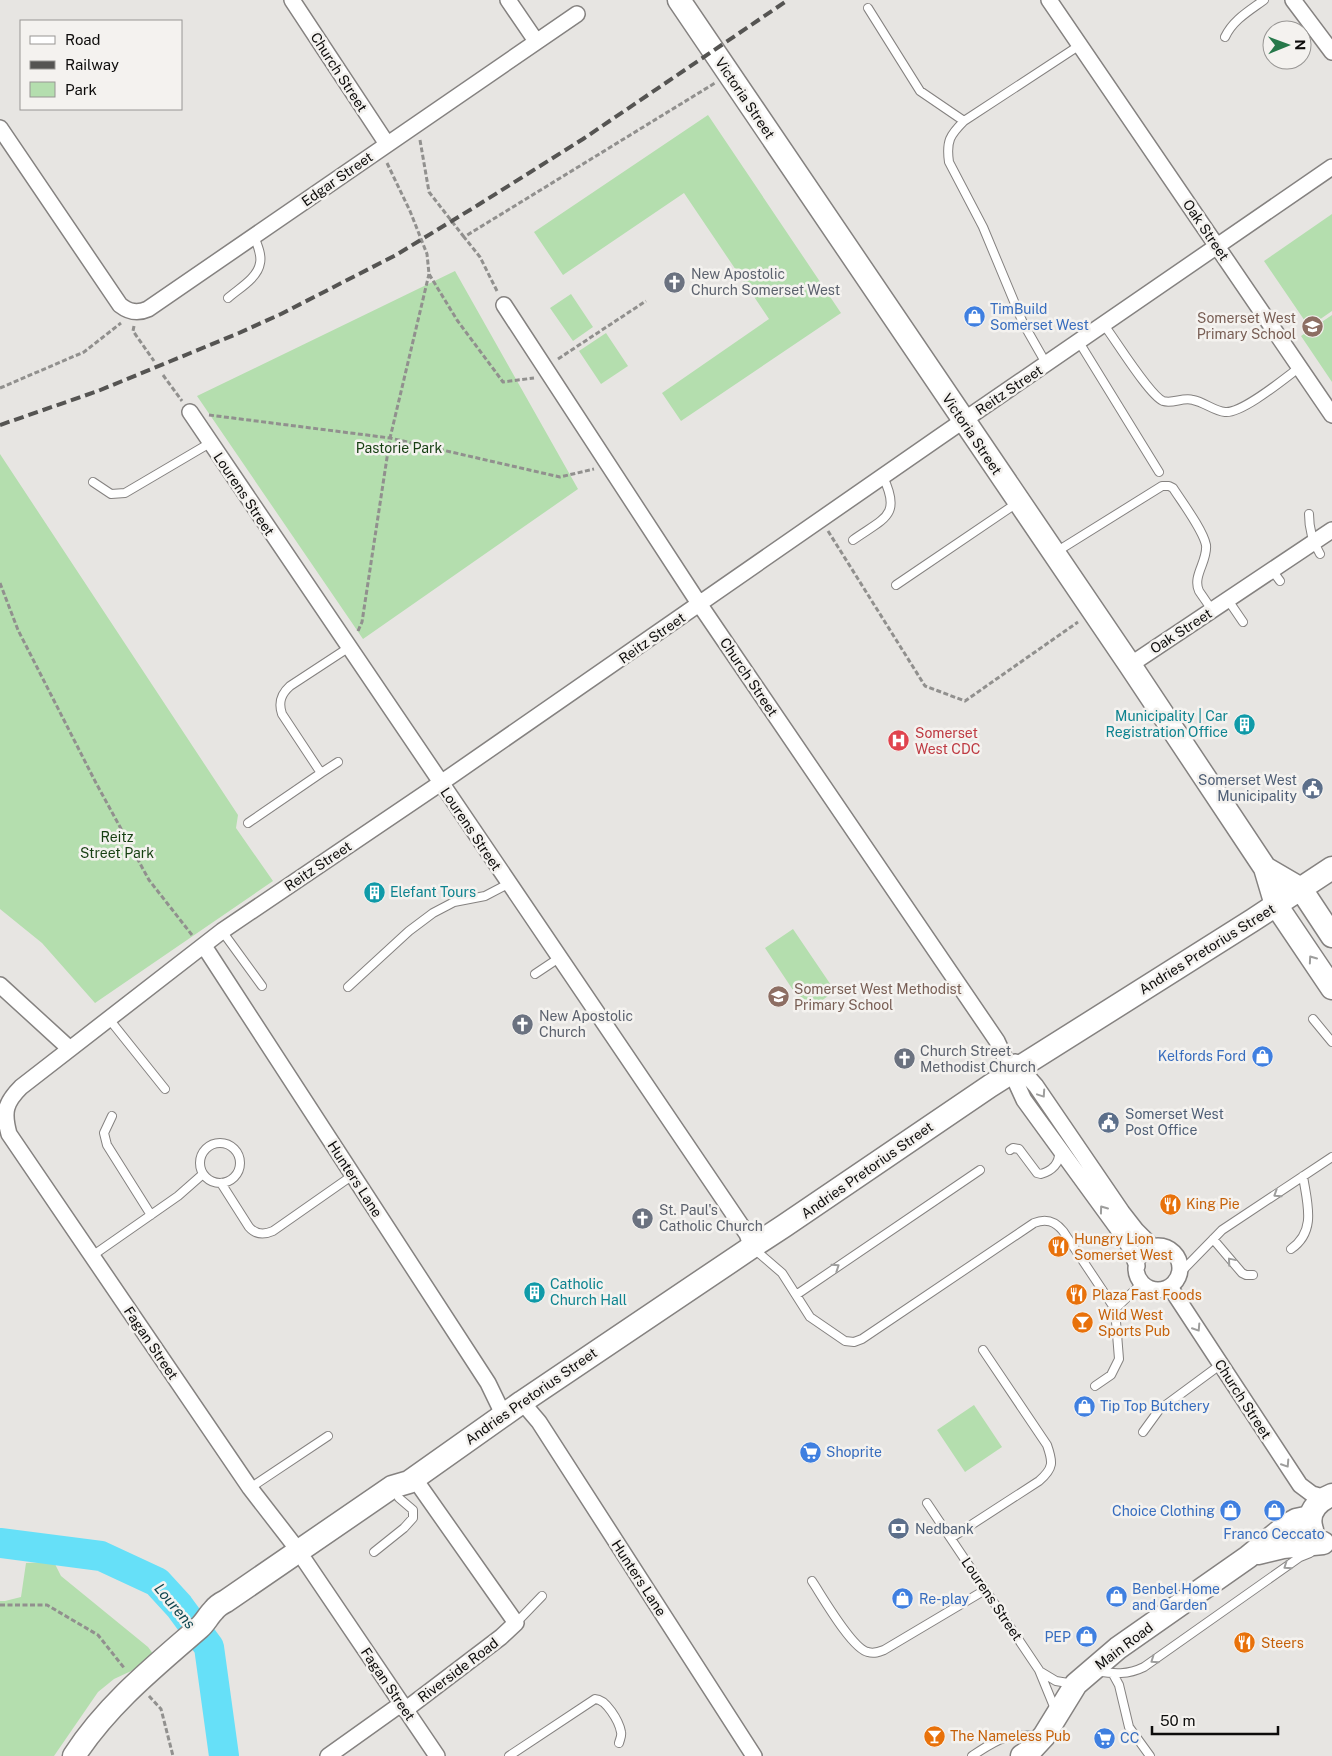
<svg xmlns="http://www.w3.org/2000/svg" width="1332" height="1756" font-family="'Public Sans',sans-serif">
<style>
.green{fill:#b4deae}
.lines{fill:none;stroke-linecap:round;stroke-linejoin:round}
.river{stroke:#66e0f8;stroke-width:30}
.lane-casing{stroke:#858280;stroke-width:10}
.street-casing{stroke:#858280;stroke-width:18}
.secondary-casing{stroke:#858280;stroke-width:25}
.path{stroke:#91908e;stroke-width:3;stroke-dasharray:5 2.5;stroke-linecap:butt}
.lane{stroke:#fff;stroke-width:8}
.street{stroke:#fff;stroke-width:15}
.secondary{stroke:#fff;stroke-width:22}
.rail{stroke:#555452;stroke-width:4;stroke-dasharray:10 5;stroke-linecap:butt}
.oneway{stroke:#9e9e9d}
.labels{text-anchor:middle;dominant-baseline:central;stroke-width:5;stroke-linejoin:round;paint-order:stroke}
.street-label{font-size:14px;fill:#0d0c0b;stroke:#f4f2ef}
.worship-label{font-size:14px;fill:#5b616d;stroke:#f4f2ef;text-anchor:start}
.shop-label{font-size:14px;fill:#366cbe;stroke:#f4f2ef;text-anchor:start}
.education-label{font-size:14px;fill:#785e54;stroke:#f4f2ef;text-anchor:end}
.park-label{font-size:14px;fill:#163f11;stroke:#f4f2ef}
.culture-label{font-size:14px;fill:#0d838f;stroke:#f4f2ef;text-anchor:start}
.health-label{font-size:14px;fill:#be3a42;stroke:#f4f2ef;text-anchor:start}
.service-label{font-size:14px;fill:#4e5e75;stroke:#f4f2ef;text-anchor:start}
.food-label{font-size:14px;fill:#c56008;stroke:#f4f2ef;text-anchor:start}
.water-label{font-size:15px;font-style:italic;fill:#104751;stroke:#f4f2ef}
</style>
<rect width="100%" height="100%" fill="#e7e5e2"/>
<path class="green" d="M 708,115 L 841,313 L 681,421 L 662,393 L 769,319 L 684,193 L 563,275 L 534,232 Z
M 1332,214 L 1332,311 L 1309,327 L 1264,261 Z
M 455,271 L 578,489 L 363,639 L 197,396 Z
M 571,294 L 593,327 L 573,341 L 550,308 Z
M 1332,315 L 1332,382 L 1301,336 Z
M 606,333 L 628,366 L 601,384 L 579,351 Z
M 0,454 L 238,815 L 236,828 L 273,881 L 95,1003 L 42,943 L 0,909 Z
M 793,929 L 835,991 L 807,1011 L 765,948 Z
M 974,1405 L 1002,1447 L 965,1472 L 937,1430 Z
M 54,1562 L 61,1576 L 148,1647 L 157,1659 L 114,1679 L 98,1692 L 54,1756 L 0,1756 L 0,1601 L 5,1601 L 21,1597 L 26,1563 Z"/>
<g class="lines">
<path class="river" d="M 0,1543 L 101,1556 L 157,1582 L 179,1606 L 209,1647 L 224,1756"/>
<defs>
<path id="lane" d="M 868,8 L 920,91 L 964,121
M 1225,37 C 1233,20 1249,11 1264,0
M 228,298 C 238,289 258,278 260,263 C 262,255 257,244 254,236
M 1104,325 C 1115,339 1149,395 1163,401 C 1173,404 1183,397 1193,400 C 1204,402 1214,411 1225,412 C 1242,414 1285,378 1300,367
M 1079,342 L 1159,472
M 1047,365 L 1023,323 L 983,227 L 949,162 C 946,141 950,135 964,121 L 1080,45
M 93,482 L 111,494 L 125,493 L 210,443
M 1309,514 C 1309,529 1312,541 1320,554
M 853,540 C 884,518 902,516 883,477
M 1056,552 L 1162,486 L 1169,486 L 1173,488 C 1182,502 1203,530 1206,545 C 1208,561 1192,576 1199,591 C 1203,597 1208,604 1212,610
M 1272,570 L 1280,581
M 896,585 L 1017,503
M 1228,600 L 1243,622
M 321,773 L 338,762
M 248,823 L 321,773 L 282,714 C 278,702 281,694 290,686 L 348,648
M 222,931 L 262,986
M 535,974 L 559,958
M 348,987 L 409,931 L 433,913 L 454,902 L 485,896 L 508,884
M 109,1019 L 165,1089
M 1313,1019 L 1332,1042
M 112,1116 L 104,1133 L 107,1145 L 151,1215
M200 1163a20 20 0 1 1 40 0a20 20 0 1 1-40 0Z
M 1010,1150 L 1013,1148 L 1019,1149 L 1037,1173 L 1041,1174 C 1052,1171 1060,1163 1059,1152
M 221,1183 L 249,1227 C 256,1235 264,1235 273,1231 L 353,1175
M 1213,1239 L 1242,1273 L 1246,1275 L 1253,1275
M 753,1248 L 782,1273 L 810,1317 L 845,1341 L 854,1342 L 862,1339 L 1034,1223 C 1046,1218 1055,1221 1063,1231 L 1115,1309 L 1119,1359 L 1111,1375 L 1095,1386
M 1291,1249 C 1317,1231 1307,1203 1303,1176
M 92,1256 L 178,1196 L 203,1174
M 1180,1273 L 1222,1230 L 1332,1157
M 796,1295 L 980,1170
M 1115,1309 L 1142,1283
M 1143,1432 L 1159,1410 L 1220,1365
M 250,1488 L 328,1436
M 927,1503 L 1039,1670 L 1055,1709
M 951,1538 L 1039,1481 C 1054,1468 1053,1462 1047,1445 L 983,1350
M 374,1552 L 404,1528 L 413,1518 L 413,1510 L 399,1498
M 812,1581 C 822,1596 852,1649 868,1652 C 874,1654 879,1652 884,1650 L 985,1590
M 516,1623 L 542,1596
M 1096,1671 C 1114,1674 1128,1675 1144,1667 L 1300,1557 L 1310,1553
M 1041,1672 L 1056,1681 L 1074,1684
M 1113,1674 L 1119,1685 L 1129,1727 L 1150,1756
M 509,1756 L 595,1699 C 606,1699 619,1721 621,1732 C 622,1736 620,1739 619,1743
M 972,1756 C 1001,1737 1005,1734 1040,1736"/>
<path id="street" d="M 292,0 L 387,144
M 508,0 L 536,41
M 1049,0 L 1332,415
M 1293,0 L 1332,52
M 0,128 L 120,305 C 129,312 137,314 148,309 L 577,14
M 504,305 L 700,605 L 997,1041 L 1024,1100 L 1123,1236 L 1130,1248 L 1137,1266
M 190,412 L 747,1234 L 752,1247
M 1130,665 L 1332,530
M 204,946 L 488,1383 L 503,1414
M 0,985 L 70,1049
M 1015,1062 L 1036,1086 L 1122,1212 L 1136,1230 L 1153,1247
M1136 1268a22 22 0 1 1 44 0a22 22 0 1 1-44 0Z
M 1170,1287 L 1300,1485 L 1312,1494 L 1326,1498
M 522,1402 L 539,1422 L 754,1756
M 298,1550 L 250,1488 L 9,1134 C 3,1112 5,1103 21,1087 L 222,931 L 451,776 L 938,438 L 1332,167
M 305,1561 L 437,1756
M 405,1710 L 501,1637 L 516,1623 L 414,1478
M 328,1756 L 401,1704"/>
<path id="secondary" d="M 679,0 L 1130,665 L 1265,868 L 1276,905 L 1332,988
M 1265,868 L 1301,889 L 1332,936
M 1312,1530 C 1306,1513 1317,1501 1332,1495
M 1258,1553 L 1283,1547 L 1323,1543
M 74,1756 C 107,1705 154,1667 199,1628 C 205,1623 208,1616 214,1610 C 217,1606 222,1603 226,1601 L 392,1487 L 409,1482 L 522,1402 L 752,1247 L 784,1226 L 990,1086 L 1253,920 L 1332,868
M 1022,1756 L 1031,1750 L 1044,1736 L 1076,1684 L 1118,1648 L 1248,1557 L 1287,1525 L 1296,1520 L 1310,1517"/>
</defs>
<use href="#lane" class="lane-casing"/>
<use href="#street" class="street-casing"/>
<use href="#secondary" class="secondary-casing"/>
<path class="path" d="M 420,140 L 429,192 L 464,237
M 387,163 L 410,211 L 427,254 L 429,274 L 457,320 L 503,382 L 534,378
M 497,291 L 480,257 L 464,237 L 715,83
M 134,326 L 133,331 L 154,361
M 558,359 L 646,301
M 163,375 L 182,401
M 0,388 L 84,352 L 121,323
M 209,415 L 390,438 L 560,477 L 594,469
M 828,531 L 925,686 L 965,701 L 1078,622
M 0,583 L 18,630 L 96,783 L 149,880 L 192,935
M 358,631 L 362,622 L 390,438 L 429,274
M 0,1605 L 47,1605 L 98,1635 L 125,1669
M 149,1696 L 161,1709 L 173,1756"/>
<use href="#lane" class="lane"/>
<use href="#street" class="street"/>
<use href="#secondary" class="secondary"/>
<path class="rail" d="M 0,425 L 98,391 L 239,333 L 281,314 L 396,255 L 478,205 L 583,139 L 788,0"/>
</g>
<defs><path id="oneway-chevron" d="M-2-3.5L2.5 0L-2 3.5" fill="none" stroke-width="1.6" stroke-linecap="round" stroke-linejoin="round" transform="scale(1.25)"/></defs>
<g class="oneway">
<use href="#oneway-chevron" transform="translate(1312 959) rotate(-125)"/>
<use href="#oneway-chevron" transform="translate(1042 1094) rotate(56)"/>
<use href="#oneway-chevron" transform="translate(1277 1194) rotate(147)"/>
<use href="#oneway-chevron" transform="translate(1103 1209) rotate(-126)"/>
<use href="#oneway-chevron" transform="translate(1231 1261) rotate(-130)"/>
<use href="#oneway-chevron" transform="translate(836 1267) rotate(-34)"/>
<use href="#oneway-chevron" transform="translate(1197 1328) rotate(57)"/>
<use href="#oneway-chevron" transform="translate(1286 1464) rotate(57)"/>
<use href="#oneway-chevron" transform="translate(1287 1566) rotate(145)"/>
<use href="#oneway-chevron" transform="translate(1154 1660) rotate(145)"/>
</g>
<defs>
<symbol id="church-disc" viewBox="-11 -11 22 22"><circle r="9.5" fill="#6b7280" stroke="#f4f2ef"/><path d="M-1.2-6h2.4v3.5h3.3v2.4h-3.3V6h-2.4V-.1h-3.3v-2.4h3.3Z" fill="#fff"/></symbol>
<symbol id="shop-disc" viewBox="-11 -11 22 22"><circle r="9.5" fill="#3f7fe0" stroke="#f4f2ef"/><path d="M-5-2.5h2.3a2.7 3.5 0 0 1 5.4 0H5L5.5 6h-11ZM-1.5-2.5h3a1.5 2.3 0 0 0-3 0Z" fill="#fff"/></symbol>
<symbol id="school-disc" viewBox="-11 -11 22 22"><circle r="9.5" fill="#8d6e63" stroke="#f4f2ef"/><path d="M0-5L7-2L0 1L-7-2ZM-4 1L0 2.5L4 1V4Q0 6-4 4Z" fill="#fff"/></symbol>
<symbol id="building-disc" viewBox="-11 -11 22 22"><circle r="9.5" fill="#0f9aa8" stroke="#f4f2ef"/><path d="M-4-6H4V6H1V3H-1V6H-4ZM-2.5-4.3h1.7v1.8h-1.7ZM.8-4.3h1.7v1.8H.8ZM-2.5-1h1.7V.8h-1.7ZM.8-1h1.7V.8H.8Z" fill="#fff"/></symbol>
<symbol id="hospital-disc" viewBox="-11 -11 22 22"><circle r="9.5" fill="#e0444e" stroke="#f4f2ef"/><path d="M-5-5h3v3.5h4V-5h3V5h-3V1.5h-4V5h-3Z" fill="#fff"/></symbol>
<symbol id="civic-disc" viewBox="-11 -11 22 22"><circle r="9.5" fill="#5c6f8a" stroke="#f4f2ef"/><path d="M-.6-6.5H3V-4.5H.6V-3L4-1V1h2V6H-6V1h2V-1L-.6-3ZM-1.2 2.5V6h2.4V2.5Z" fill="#fff"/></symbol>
<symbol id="restaurant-disc" viewBox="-11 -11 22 22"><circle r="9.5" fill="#e8710a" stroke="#f4f2ef"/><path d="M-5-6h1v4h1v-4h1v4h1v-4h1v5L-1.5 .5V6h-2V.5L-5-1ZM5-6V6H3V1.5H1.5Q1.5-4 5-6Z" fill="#fff"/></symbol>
<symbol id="bar-disc" viewBox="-11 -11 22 22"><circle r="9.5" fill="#e8710a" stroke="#f4f2ef"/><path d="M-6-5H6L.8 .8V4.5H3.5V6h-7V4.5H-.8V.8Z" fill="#fff"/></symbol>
<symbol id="supermarket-disc" viewBox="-11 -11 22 22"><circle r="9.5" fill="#3f7fe0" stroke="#f4f2ef"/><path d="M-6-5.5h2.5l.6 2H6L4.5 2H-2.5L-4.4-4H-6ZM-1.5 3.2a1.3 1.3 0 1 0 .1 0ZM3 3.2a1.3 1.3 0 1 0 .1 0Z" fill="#fff"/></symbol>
<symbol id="bank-disc" viewBox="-11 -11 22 22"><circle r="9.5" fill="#5c6f8a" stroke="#f4f2ef"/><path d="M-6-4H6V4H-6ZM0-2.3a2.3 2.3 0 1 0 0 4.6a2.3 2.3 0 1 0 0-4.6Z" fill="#fff"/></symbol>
</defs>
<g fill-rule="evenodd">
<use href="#church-disc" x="662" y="270" width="25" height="25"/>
<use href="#shop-disc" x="962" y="304" width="25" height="25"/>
<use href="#school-disc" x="1300" y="314" width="25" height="25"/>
<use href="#building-disc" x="1232" y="712" width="25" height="25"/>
<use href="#hospital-disc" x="886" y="728" width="25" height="25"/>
<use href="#civic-disc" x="1300" y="776" width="25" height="25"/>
<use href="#building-disc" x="362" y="880" width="25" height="25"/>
<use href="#school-disc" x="766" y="984" width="25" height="25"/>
<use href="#church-disc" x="510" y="1012" width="25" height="25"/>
<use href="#shop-disc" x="1250" y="1044" width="25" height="25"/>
<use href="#church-disc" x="892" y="1046" width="25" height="25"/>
<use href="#civic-disc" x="1096" y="1110" width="25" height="25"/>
<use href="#restaurant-disc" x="1158" y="1192" width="25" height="25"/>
<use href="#church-disc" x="630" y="1206" width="25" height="25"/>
<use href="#restaurant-disc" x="1046" y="1234" width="25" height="25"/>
<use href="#building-disc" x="522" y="1280" width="25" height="25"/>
<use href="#restaurant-disc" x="1064" y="1282" width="25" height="25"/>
<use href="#bar-disc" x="1070" y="1310" width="25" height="25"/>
<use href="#shop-disc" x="1072" y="1394" width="25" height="25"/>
<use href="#supermarket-disc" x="798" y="1440" width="25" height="25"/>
<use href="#shop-disc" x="1218" y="1498" width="25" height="25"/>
<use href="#shop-disc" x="1262" y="1498" width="25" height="25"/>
<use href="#bank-disc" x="886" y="1516" width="25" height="25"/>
<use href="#shop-disc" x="1104" y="1584" width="25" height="25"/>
<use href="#shop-disc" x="890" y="1586" width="25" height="25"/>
<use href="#shop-disc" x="1074" y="1624" width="25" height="25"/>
<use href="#restaurant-disc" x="1232" y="1630" width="25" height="25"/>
<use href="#bar-disc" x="922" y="1724" width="25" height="25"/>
<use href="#supermarket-disc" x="1092" y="1726" width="25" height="25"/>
</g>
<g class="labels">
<g class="street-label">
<text transform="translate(339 72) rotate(57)">Church Street</text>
<text transform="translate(745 98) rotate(56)">Victoria Street</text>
<text transform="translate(337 179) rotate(-35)">Edgar Street</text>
<text transform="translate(1206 230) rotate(56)">Oak Street</text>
<text transform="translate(1009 390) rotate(-34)">Reitz Street</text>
<text transform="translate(972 434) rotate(56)">Victoria Street</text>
<text transform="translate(244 494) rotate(56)">Lourens Street</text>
<text transform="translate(1181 631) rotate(-33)">Oak Street</text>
<text transform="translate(652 638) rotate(-35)">Reitz Street</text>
<text transform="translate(749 677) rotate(56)">Church Street</text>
<text transform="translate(471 829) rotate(56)">Lourens Street</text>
<text transform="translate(318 866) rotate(-34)">Reitz Street</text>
<text transform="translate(1207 949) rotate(-32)">Andries Pretorius Street</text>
<text transform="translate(867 1170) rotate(-35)">Andries Pretorius Street</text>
<text transform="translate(355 1179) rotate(57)">Hunters Lane</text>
<text transform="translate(151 1343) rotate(56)">Fagan Street</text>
<text transform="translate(531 1396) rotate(-35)">Andries Pretorius Street</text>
<text transform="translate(1243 1399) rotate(57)">Church Street</text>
<text transform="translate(639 1578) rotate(57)">Hunters Lane</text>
<text transform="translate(992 1599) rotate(56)">Lourens Street</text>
<text transform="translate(1124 1646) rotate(-37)">Main Road</text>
<text transform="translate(458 1670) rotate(-37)">Riverside Road</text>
<text transform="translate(388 1684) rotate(56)">Fagan Street</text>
</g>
<g class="worship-label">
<text x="691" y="274">New Apostolic<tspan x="691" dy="16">Church Somerset West</tspan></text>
<text x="539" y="1016">New Apostolic<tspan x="539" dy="16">Church</tspan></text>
<text x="920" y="1051">Church Street<tspan x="920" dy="16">Methodist Church</tspan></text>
<text x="659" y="1210">St. Paul's<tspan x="659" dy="16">Catholic Church</tspan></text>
</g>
<g class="shop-label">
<text x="990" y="309">TimBuild<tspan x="990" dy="16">Somerset West</tspan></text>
<text x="1246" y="1056" text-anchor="end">Kelfords Ford</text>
<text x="1100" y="1406">Tip Top Butchery</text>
<text x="826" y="1452">Shoprite</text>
<text x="1215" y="1511" text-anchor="end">Choice Clothing</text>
<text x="1274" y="1534" text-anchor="middle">Franco Ceccato</text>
<text x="1132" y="1589">Benbel Home<tspan x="1132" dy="16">and Garden</tspan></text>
<text x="919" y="1599">Re-play</text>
<text x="1071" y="1637" text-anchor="end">PEP</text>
<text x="1120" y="1738">CC</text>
</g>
<g class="education-label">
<text x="1296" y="318">Somerset West<tspan x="1296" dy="16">Primary School</tspan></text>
<text x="794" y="989" text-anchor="start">Somerset West Methodist<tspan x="794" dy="16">Primary School</tspan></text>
</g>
<g class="park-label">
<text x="399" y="448">Pastorie Park</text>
<text x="117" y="837">Reitz<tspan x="117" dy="16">Street Park</tspan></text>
</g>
<g class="culture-label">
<text x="1228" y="716" text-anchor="end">Municipality | Car<tspan x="1228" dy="16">Registration Office</tspan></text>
<text x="390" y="892">Elefant Tours</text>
<text x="550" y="1284">Catholic<tspan x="550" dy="16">Church Hall</tspan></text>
</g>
<g class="health-label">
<text x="915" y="733">Somerset<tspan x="915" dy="16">West CDC</tspan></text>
</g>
<g class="service-label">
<text x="1297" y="780" text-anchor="end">Somerset West<tspan x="1297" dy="16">Municipality</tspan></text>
<text x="1125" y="1114">Somerset West<tspan x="1125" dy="16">Post Office</tspan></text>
<text x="915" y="1529">Nedbank</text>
</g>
<g class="food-label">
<text x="1186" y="1204">King Pie</text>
<text x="1074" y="1239">Hungry Lion<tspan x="1074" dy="16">Somerset West</tspan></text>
<text x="1092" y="1295">Plaza Fast Foods</text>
<text x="1098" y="1315">Wild West<tspan x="1098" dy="16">Sports Pub</tspan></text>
<text x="1261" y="1643">Steers</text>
<text x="950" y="1736">The Nameless Pub</text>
</g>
<g class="water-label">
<text transform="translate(175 1606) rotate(50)">Lourens</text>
</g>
</g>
<rect x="20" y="20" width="162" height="90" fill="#f4f2ef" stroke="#989694"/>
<rect x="30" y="36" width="25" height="8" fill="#ffffff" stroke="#989694"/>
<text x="65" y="45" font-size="15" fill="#0d0c0b">Road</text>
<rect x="30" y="61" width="25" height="8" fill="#555452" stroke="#989694"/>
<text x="65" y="70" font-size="15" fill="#0d0c0b">Railway</text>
<rect x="30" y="82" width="25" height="15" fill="#b4deae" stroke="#989694"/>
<text x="65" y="95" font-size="15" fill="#0d0c0b">Park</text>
<g transform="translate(1287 45) rotate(89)"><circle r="24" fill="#f4f2ef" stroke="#989694"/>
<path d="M0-4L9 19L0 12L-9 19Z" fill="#26784a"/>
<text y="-8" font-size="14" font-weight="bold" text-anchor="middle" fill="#0d0c0b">N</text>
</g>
<path d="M1152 1726v8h126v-8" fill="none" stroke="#0d0c0b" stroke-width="2.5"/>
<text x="1160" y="1726" font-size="15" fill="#0d0c0b" stroke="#f4f2ef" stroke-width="4" paint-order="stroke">50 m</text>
</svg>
